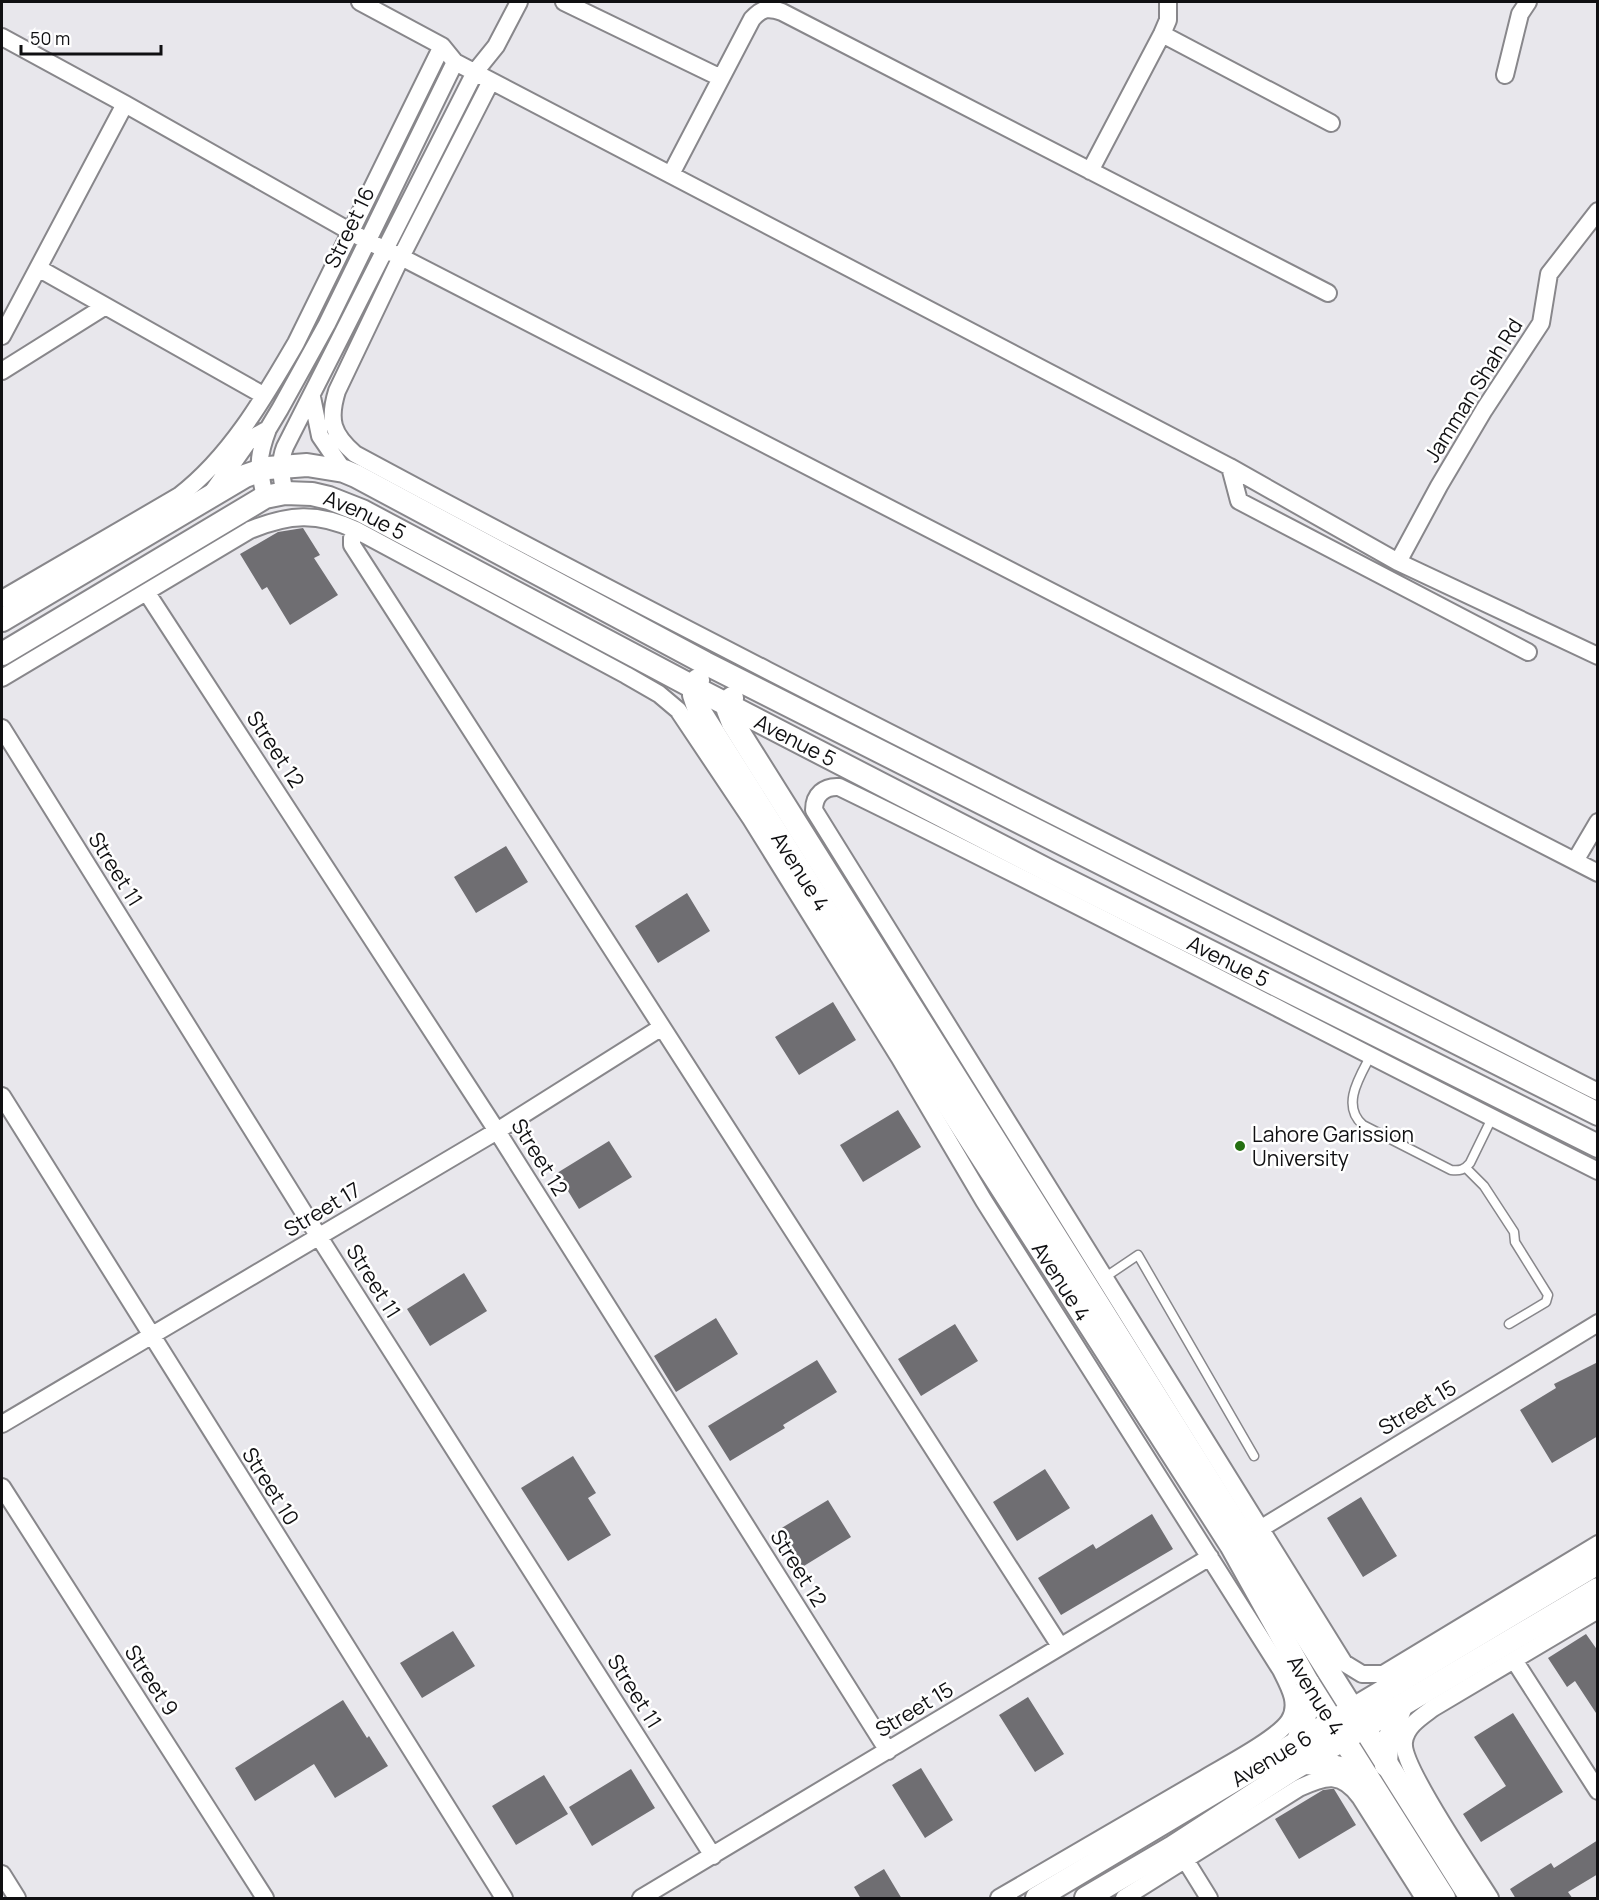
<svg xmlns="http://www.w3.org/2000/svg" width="1599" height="1900" font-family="Manrope,sans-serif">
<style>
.building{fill:#6f6e72}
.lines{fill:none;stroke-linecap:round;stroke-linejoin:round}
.service-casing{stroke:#88878b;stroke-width:11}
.minor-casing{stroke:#88878b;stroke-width:20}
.secondary-casing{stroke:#88878b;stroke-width:26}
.service{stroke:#fff;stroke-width:8}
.minor{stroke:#fff;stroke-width:16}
.secondary{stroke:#fff;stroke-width:22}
.poi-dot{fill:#236e10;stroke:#fff;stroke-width:2}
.labels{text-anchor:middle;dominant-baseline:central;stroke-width:5;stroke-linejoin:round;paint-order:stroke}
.street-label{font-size:21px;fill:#101012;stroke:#fff}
.poi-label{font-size:21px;fill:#101012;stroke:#fff;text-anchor:start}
</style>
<rect width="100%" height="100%" fill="#e8e7ec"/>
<path class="building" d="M 303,528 L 320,555 L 314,558 L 338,595 L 290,625 L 267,587 L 262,590 L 240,554 L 278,532 Z
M 506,846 L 528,882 L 476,913 L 454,877 Z
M 687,893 L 710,931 L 658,963 L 635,926 Z
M 833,1002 L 856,1040 L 799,1075 L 775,1037 Z
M 898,1110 L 921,1147 L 863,1182 L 840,1145 Z
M 609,1141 L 632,1177 L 579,1209 L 557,1173 Z
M 464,1273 L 487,1311 L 430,1346 L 407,1309 Z
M 716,1318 L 738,1354 L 676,1392 L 654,1356 Z
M 955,1324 L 978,1361 L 921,1396 L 898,1359 Z
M 817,1360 L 837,1392 L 783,1425 L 785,1428 L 730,1461 L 708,1426 Z
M 1598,1362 L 1598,1436 L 1552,1463 L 1520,1410 L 1556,1388 L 1554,1384 Z
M 573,1456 L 596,1493 L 588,1498 L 611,1535 L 568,1561 L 521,1488 Z
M 1045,1469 L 1070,1508 L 1017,1541 L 993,1502 Z
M 1361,1497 L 1397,1556 L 1363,1577 L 1327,1518 Z
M 828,1500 L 851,1537 L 799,1569 L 775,1532 Z
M 1152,1514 L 1173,1549 L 1061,1615 L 1038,1578 L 1093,1544 L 1096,1549 Z
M 453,1631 L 475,1666 L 422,1698 L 400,1663 Z
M 1586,1634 L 1598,1651 L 1598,1716 L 1575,1681 L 1567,1687 L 1548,1658 Z
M 1028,1697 L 1064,1754 L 1035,1772 L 999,1715 Z
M 343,1700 L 367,1738 L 369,1736 L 388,1766 L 335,1798 L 314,1764 L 255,1801 L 235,1768 Z
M 1513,1713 L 1563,1792 L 1481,1842 L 1463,1814 L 1506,1786 L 1474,1737 Z
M 921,1768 L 953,1820 L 925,1838 L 892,1785 Z
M 631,1769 L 655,1808 L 592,1846 L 569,1807 Z
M 544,1775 L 568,1814 L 516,1845 L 492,1806 Z
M 1331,1789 L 1334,1789 L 1356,1825 L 1299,1859 L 1275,1819 L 1323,1790 Z
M 1598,1840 L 1598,1874 L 1568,1892 L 1573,1899 L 1516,1899 L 1510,1889 L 1551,1863 L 1554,1868 Z
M 884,1869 L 902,1899 L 861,1899 L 854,1887 Z"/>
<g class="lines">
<defs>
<path id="service" d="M 1370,1057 C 1359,1078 1341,1106 1363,1125 L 1451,1170 C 1460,1171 1464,1170 1470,1163 L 1492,1118
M 1466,1168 L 1484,1186 L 1514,1232 L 1515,1242 L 1548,1295 L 1546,1302 L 1509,1324
M 1104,1278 L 1138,1255 L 1254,1456"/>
<path id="minor" d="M 360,2 L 442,46 L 455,62 L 1230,467 L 1398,562 L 1598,656
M 564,2 L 721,78
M 1162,34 L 1331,123
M 2,37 L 125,104 L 367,241 L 401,257 L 1598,873
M 1505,75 L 1520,14 L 1528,2
M 491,81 L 401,257 L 337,391 C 328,420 332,434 355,454 C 765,675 1183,879 1598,1092
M 1090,171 L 1162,34 L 1168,20 L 1168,2
M 671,174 L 752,19 C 762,8 768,7 782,12 L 1328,293
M 38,268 L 263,395
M 2,336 L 125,104
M 2,371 L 104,307
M 312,397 L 320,436 L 344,471
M 1230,467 L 1239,501 L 1528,652
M 285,493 C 281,477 279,462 285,447 L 475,72 L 496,46 L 519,2
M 211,494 L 250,439 L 268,429 L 280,409 L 327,324 L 455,62
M 265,497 C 258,467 257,458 268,429
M 356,530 L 626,675 L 659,694 L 678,710 L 751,819 L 899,1057 L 984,1201 L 1281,1670 C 1289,1686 1300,1704 1289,1721 C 1277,1739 1225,1766 1205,1778 C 1136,1818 1068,1858 999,1898
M 1398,562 L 1439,486 L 1484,410 L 1541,323 L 1549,274 L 1598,211
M 147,593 L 497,1131 L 888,1751
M 2,599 L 179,496 C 230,457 264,398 296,343 L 442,46
M 2,678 L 250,530 C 289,514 317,512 356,530 L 352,538 L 352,545 L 1060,1646
M 2,728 L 319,1237 L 713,1856
M 1575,861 L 1598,822
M 2,1096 L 504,1898
M 1598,1171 C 1344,1044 1094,911 839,787 C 824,786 814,795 814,810 L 1344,1663 L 1362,1674 L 1383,1674 L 1598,1544
M 2,1424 L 497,1131 L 662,1027
M 2,1487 L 265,1898
M 1260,1529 L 1598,1323
M 1514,1660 L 1598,1791
M 1186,1861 L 1209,1898
M 2,1874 L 17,1898
M 641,1898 L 1210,1557
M 1124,1898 L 1299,1788 C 1325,1776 1341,1771 1360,1797 L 1424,1898
M 1490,1898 C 1474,1872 1401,1767 1404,1742 C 1406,1726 1421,1717 1433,1708 L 1598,1610"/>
<g id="secondary">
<path d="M 2,620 L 245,476 L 268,468 L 307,465 L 344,471 L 356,476 L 705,663 L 1598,1114"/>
<path id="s1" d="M 2,654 L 265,497 L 285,493 L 312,494 L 329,498 L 362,511 L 695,688 L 1049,871 L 1598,1146"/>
<path id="s2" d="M 698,680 L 694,695 L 699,710 L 958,1120 L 1231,1545 L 1308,1683 L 1444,1898"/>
<path d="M 732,698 L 728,710 L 733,723 L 1471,1898"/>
<path d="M 1297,1744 C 1305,1723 1308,1705 1308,1683"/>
<path d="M 1305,1763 C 1327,1764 1346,1768 1367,1776"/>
<path d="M 1386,1765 L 1387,1745 L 1401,1706"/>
<path id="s3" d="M 1037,1898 L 1598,1563"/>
<path d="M 1086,1898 L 1173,1847 L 1290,1771 L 1598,1589"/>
</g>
</defs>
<use href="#service" class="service-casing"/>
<use href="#minor" class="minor-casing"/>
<use href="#secondary" class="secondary-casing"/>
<use href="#service" class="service"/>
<use href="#minor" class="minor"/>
<use href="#secondary" class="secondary"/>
</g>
<circle class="poi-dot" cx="1240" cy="1146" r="6"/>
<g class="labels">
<g class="street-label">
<text transform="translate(349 227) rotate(-64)">Street 16</text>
<text transform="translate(1473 390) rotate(-58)">Jamman Shah Rd</text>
<text stroke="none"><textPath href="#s1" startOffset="411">Avenue 5</textPath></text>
<text stroke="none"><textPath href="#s1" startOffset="897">Avenue 5</textPath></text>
<text transform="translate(276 749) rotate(57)">Street 12</text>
<text transform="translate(116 869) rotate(58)">Street 11</text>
<text stroke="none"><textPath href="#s2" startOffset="222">Avenue 4</textPath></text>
<text stroke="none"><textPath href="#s1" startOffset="1383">Avenue 5</textPath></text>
<text transform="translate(540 1157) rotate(58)">Street 12</text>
<text transform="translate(322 1209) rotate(-31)">Street 17</text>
<text transform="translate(374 1281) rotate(58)">Street 11</text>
<text stroke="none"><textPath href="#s2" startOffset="708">Avenue 4</textPath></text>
<text transform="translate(1417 1407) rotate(-31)">Street 15</text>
<text transform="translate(271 1486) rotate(58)">Street 10</text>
<text transform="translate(799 1568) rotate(58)">Street 12</text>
<text transform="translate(152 1680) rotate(57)">Street 9</text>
<text transform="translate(635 1691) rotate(58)">Street 11</text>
<text stroke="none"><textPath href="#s2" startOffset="1194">Avenue 4</textPath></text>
<text transform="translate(914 1709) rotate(-31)">Street 15</text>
<text stroke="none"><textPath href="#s3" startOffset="273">Avenue 6</textPath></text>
</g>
<g class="poi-label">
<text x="1252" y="1134">Lahore Garission<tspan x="1252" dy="24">University</tspan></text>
</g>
</g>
<rect width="1599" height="1900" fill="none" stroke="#101012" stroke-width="6"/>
<path d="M21 45v9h140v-9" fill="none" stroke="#101012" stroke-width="3"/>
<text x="30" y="45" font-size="18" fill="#101012" stroke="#ffffff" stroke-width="4.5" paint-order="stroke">50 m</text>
</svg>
